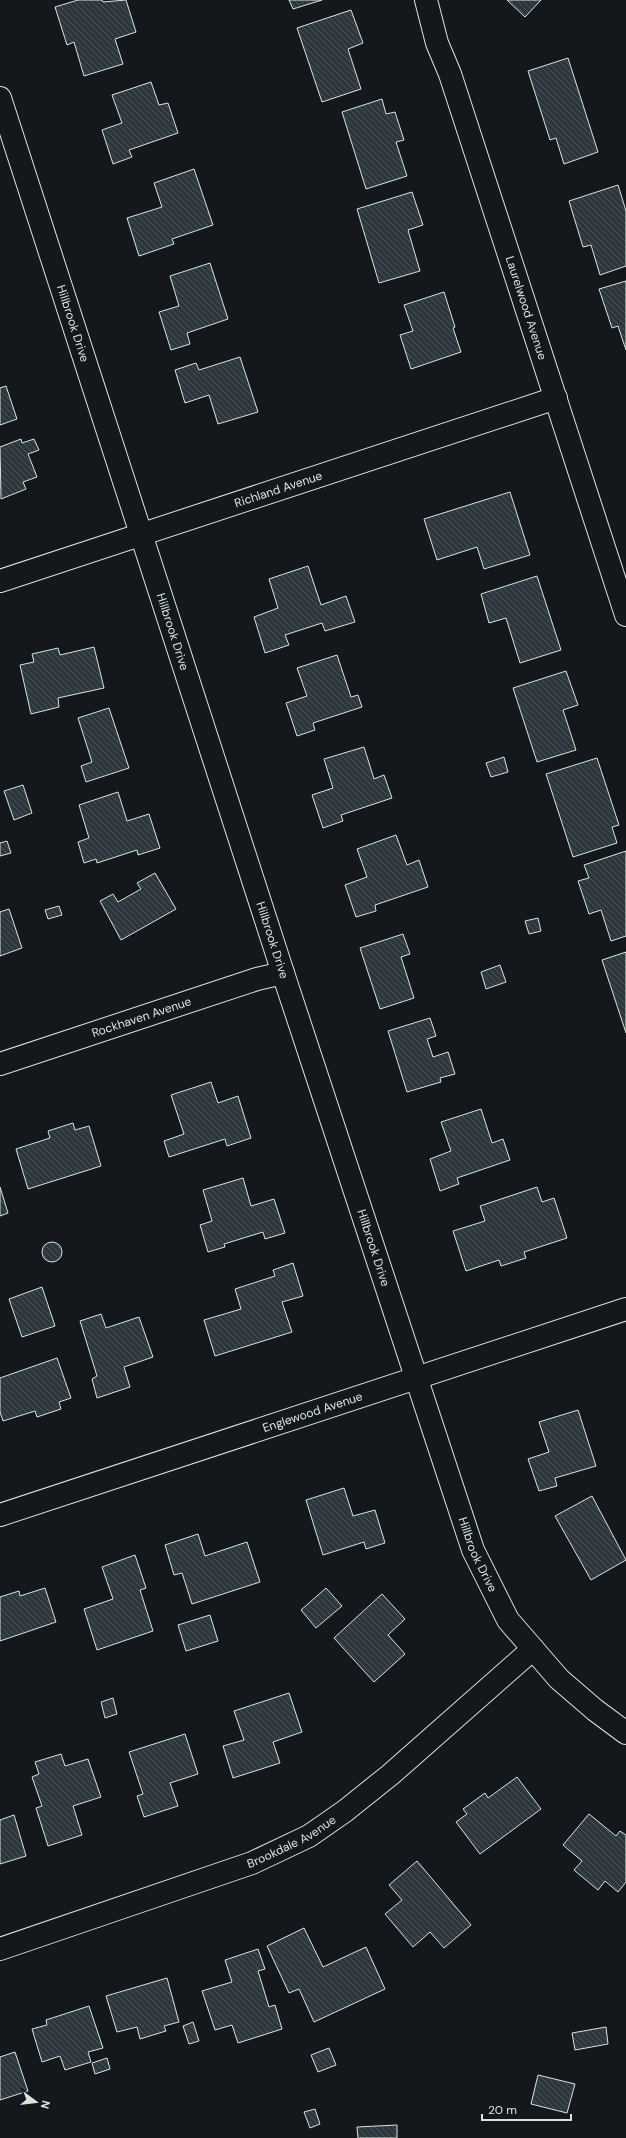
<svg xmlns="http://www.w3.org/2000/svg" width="626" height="2138" font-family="'DM Sans',sans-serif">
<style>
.building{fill:url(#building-back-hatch);stroke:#d8e6dc}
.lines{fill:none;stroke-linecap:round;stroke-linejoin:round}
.street-casing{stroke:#d8e6dc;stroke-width:24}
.street{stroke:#14181c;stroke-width:22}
.labels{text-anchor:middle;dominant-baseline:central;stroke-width:3;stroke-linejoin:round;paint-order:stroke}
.street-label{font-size:12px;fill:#d8e6dc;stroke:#14181c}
</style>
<defs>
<pattern id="building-back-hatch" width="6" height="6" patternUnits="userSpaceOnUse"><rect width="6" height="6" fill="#2c363c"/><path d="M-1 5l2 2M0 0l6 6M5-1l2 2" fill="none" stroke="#4a5358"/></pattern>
</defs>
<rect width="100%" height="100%" fill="#14181c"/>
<path class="building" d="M 78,0 L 102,0 L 103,2 L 126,0 L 136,32 L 115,39 L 123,64 L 84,76 L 74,42 L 67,45 L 55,7 Z
M 289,0 L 322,0 L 293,9 Z
M 507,0 L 541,0 L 525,17 Z
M 351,10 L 363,43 L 348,49 L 361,89 L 322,102 L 297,28 Z
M 568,58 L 598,152 L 564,164 L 556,138 L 550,140 L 528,71 Z
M 151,82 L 159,105 L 168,103 L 178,133 L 129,150 L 132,157 L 113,164 L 102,130 L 122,123 L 112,95 Z
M 382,99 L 386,114 L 395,112 L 404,140 L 396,142 L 407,176 L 366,189 L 342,112 Z
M 194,169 L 213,225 L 172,239 L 174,244 L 139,256 L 127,218 L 162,207 L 154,183 Z
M 618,185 L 626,211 L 626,266 L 600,275 L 591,245 L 583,247 L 569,201 Z
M 412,192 L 423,225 L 408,230 L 420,271 L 379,283 L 357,209 Z
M 210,263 L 228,319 L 187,333 L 190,344 L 171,350 L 159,312 L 179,306 L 170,276 Z
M 626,281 L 626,350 L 618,326 L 612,328 L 599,289 Z
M 444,292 L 455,327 L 453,328 L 461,352 L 411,369 L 400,335 L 413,331 L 404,305 Z
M 240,357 L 258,412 L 218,424 L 209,395 L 185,403 L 175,370 L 196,363 L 199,370 Z
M 6,386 L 17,419 L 0,425 L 0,388 Z
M 21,439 L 22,443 L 34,439 L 39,450 L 28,454 L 37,477 L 23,482 L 26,489 L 1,499 L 0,447 Z
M 510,492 L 530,555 L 484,569 L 477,547 L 437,560 L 424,519 Z
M 308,566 L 321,605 L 346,596 L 355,622 L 325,631 L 322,623 L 285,635 L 289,645 L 265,653 L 254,617 L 278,608 L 269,579 Z
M 537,576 L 561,650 L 520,663 L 506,618 L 489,623 L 481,594 Z
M 94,647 L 104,688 L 58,698 L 59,707 L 31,714 L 20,665 L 34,662 L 32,654 L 58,648 L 60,655 Z
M 337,655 L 351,697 L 358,695 L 362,707 L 313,723 L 315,730 L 297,736 L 286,703 L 307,696 L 297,668 Z
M 566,671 L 578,705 L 563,710 L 576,750 L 537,762 L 513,688 Z
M 109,708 L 129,768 L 86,782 L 81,766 L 92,762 L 78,718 Z
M 364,747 L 374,779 L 384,775 L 392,798 L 341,815 L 343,821 L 323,828 L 312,795 L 333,788 L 324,759 Z
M 504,757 L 508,772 L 491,777 L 486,763 Z
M 597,758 L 619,825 L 612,827 L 617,843 L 573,857 L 546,774 Z
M 23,785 L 32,813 L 14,820 L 4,791 Z
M 118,792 L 127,821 L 149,814 L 160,848 L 138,855 L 137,850 L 97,863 L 96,859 L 84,863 L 78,842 L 89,838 L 79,805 Z
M 396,835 L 407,865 L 419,860 L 428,887 L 375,905 L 376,911 L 356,917 L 345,885 L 367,877 L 357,849 Z
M 7,841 L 11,853 L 0,856 L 0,843 Z
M 626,851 L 626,936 L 611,941 L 601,910 L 589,914 L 578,881 L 589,878 L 584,865 Z
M 155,873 L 176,909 L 121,940 L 100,901 L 113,894 L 118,902 L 141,889 L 137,883 Z
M 59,906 L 62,915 L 48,919 L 45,910 Z
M 9,909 L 22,948 L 0,956 L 0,912 Z
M 538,918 L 541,931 L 529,934 L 525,921 Z
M 403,934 L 410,954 L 401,957 L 414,998 L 380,1009 L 360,948 Z
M 626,952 L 626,1033 L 602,960 Z
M 500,965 L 506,982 L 486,989 L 481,972 Z
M 430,1018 L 436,1036 L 427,1039 L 433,1057 L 448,1052 L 455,1074 L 440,1078 L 441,1082 L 407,1092 L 388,1031 Z
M 211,1082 L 218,1103 L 238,1096 L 251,1138 L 227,1146 L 225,1139 L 169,1157 L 164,1141 L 184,1134 L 171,1095 Z
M 481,1109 L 492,1143 L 503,1139 L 510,1160 L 457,1178 L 459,1184 L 440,1191 L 430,1159 L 451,1151 L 441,1122 Z
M 73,1123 L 75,1130 L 89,1126 L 101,1166 L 28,1189 L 16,1149 L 50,1138 L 48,1131 Z
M 243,1178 L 251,1206 L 274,1199 L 285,1233 L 265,1239 L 263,1232 L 224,1244 L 225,1247 L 208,1252 L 200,1225 L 212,1221 L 203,1190 Z
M 0,1187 L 8,1213 L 0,1216 Z
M 537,1187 L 542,1202 L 554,1198 L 567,1238 L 524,1252 L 526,1258 L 501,1266 L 499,1260 L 466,1271 L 453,1231 L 485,1221 L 480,1206 Z
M42 1252a10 10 0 1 1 20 0a10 10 0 1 1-20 0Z
M 293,1263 L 303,1296 L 282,1302 L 292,1332 L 215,1356 L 204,1320 L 241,1309 L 235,1289 L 275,1276 L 273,1270 Z
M 42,1287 L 55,1326 L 22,1337 L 9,1299 Z
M 101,1314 L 106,1328 L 139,1317 L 153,1357 L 124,1367 L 130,1387 L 97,1398 L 92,1379 L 97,1376 L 80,1321 Z
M 57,1358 L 71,1398 L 59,1402 L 61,1409 L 37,1417 L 35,1411 L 3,1421 L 0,1412 L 0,1378 Z
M 578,1410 L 596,1466 L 555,1478 L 557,1486 L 539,1491 L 528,1459 L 549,1452 L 539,1422 Z
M 344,1488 L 353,1516 L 375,1510 L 385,1543 L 366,1549 L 364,1542 L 323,1555 L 306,1500 Z
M 592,1496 L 626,1560 L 591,1580 L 555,1516 Z
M 198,1534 L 205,1556 L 247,1542 L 260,1582 L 192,1604 L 182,1573 L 174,1575 L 165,1545 Z
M 135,1555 L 146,1588 L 140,1590 L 153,1631 L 97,1650 L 84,1609 L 113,1599 L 102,1567 Z
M 45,1588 L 56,1622 L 0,1641 L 0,1597 L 19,1591 L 20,1596 Z
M 326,1588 L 342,1606 L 316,1628 L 301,1610 Z
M 382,1594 L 405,1619 L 388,1635 L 405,1654 L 374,1682 L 334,1638 Z
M 210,1615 L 218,1641 L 186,1651 L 178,1625 Z
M 289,1693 L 302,1732 L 273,1742 L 280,1763 L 233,1778 L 223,1746 L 244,1740 L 234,1711 Z
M 113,1698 L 117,1714 L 105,1718 L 101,1702 Z
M 185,1734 L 198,1774 L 170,1783 L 178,1806 L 144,1817 L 137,1796 L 143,1794 L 129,1752 Z
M 61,1754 L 65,1766 L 88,1759 L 101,1797 L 73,1806 L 82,1835 L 48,1846 L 36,1808 L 42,1806 L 32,1777 L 39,1774 L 35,1762 Z
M 517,1777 L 541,1809 L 480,1854 L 456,1822 L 467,1814 L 463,1809 L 485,1793 L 488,1798 Z
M 589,1814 L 616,1836 L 620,1831 L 626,1835 L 626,1882 L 618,1892 L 605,1881 L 598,1890 L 574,1870 L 582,1861 L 563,1845 Z
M 14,1815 L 26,1856 L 0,1864 L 0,1820 Z
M 417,1861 L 471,1925 L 444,1948 L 430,1932 L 413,1947 L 385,1914 L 402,1900 L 389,1885 Z
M 304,1928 L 323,1967 L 366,1947 L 385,1989 L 314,2022 L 299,1989 L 289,1993 L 267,1946 Z
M 258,1949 L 265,1969 L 258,1971 L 269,2007 L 275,2005 L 282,2029 L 238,2043 L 232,2025 L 215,2030 L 202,1991 L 232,1982 L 225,1960 Z
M 167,1978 L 179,2022 L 164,2026 L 166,2031 L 140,2039 L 137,2027 L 117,2032 L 106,1996 Z
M 89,2006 L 103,2048 L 88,2052 L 91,2062 L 65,2070 L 60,2056 L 42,2062 L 32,2029 L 47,2025 L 46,2020 Z
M 193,2022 L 199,2041 L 189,2044 L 183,2026 Z
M 606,2027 L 608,2044 L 575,2050 L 572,2033 Z
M 329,2048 L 336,2065 L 318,2072 L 311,2055 Z
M 15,2052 L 28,2091 L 0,2100 L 0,2057 Z
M 107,2058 L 110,2069 L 95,2074 L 92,2063 Z
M 538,2075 L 575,2084 L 567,2113 L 531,2104 Z
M 315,2109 L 320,2124 L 310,2128 L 304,2112 Z
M 397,2125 L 397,2138 L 358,2138 L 357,2127 Z"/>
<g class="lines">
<defs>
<g id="street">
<path id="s1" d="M 426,0 L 437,43 L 450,74 L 626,615"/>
<path id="s2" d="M 0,98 L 283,973 L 473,1550 L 508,1620 L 559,1679 L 595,1710 L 626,1733"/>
<path id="s3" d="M 0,581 L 556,398"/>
<path id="s4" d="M 0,1064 L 257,979 L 283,973"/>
<path id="s5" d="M 0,1515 L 626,1309"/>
<path id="s6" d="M 0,1949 L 252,1863 L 309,1836 L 345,1811 L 390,1775 L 533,1649"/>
</g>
</defs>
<use href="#street" class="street-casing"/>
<use href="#street" class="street"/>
</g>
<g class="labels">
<g class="street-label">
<text stroke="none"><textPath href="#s1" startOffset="324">Laurelwood Avenue</textPath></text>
<text stroke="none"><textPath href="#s2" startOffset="237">Hillbrook Drive</textPath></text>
<text stroke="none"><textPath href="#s3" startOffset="293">Richland Avenue</textPath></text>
<text stroke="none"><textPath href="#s2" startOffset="561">Hillbrook Drive</textPath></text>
<text stroke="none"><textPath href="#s2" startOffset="885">Hillbrook Drive</textPath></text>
<text stroke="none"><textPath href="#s4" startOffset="149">Rockhaven Avenue</textPath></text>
<text stroke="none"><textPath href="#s2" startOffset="1209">Hillbrook Drive</textPath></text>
<text stroke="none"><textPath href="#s5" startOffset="329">Englewood Avenue</textPath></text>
<text stroke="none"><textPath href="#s2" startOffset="1533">Hillbrook Drive</textPath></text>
<text stroke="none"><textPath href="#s6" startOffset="311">Brookdale Avenue</textPath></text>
</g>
</g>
<g transform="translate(36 2102) rotate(105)" stroke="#14181c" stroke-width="3" paint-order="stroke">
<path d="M0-3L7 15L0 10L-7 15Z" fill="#d8e6dc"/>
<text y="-6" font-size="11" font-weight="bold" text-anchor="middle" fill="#d8e6dc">N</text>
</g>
<path d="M482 2114v6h89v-6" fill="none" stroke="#d8e6dc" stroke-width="2"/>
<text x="488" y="2114" font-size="12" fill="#d8e6dc" stroke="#14181c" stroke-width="3" paint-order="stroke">20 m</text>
</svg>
